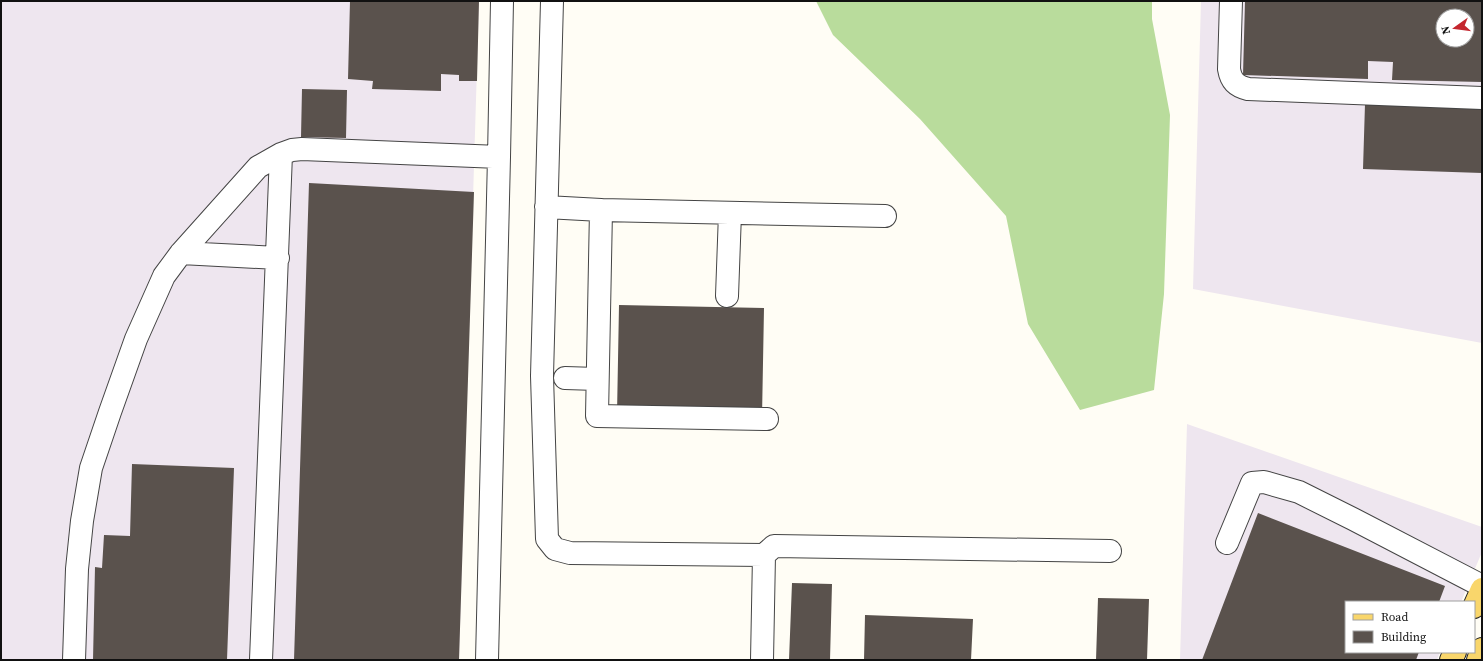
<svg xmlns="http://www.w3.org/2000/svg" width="1483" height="661" font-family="'Source Serif 4',serif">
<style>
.industrial{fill:#eee6ef;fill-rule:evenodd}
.forest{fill:#b9dc9c}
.building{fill:#5a524d;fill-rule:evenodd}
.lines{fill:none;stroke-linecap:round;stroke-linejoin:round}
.minor-casing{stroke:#444;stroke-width:24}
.major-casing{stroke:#222;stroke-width:24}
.minor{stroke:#fff;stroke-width:22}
.major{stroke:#f9d66b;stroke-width:22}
</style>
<rect width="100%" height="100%" fill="#fffdf5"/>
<path class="industrial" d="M 1,1 L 479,1 L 459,660 L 1,660 Z
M 1201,1 L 1482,1 L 1482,343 L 1193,289 ZM 1443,16 L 1467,16 L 1467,40 L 1443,40 Z
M 1187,424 L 1482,527 L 1482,552 L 1461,602 L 1346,602 L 1346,652 L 1440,652 L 1437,660 L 1180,660 Z"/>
<path class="forest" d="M 816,1 L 1152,1 L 1152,19 L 1170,115 L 1164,294 L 1154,390 L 1080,410 L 1028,324 L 1006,216 L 920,119 L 833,35 Z"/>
<path class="building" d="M 350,1 L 479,1 L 477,81 L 459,81 L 459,75 L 441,74 L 441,91 L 372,89 L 373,81 L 348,79 Z
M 1245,1 L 1482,1 L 1482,82 L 1392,80 L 1393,62 L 1368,61 L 1368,79 L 1243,75 ZM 1443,16 L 1467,16 L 1467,40 L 1443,40 Z
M 302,89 L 347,90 L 346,138 L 301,137 Z
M 1365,104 L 1482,108 L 1482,173 L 1363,169 Z
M 309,183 L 474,192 L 459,660 L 294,660 Z
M 619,305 L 764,308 L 762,417 L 617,414 Z
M 132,464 L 234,468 L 227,660 L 93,660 L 95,567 L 102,568 L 104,535 L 130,536 Z
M 1258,513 L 1445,586 L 1439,602 L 1346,602 L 1346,652 L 1419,652 L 1416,660 L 1202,660 Z
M 792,583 L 832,584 L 830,660 L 789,660 Z
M 1098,598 L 1149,599 L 1147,660 L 1096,660 Z
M 865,615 L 973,619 L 971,660 L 864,660 Z"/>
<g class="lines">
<defs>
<path id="minor" d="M 552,1 L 542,376 L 547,539 L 555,549 L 570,553 L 764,555
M 1231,1 L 1229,69 C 1231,81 1236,86 1248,89 L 1482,98
M 546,207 L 601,210
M 181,253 L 278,258
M 727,296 L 730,213
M 565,378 L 597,379
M 767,419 L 597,416 L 601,210 L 885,216
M 1227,543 L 1252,483 L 1264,482 L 1299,492 L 1353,519 L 1482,586
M 74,660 L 77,569 L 82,521 L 91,468 L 110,412 L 136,339 L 164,276 L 181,253 L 258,167 L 281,154 L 292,150 L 302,149 L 499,157 L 502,1
M 261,660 L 281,154
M 487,660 L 499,157
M 762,660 L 764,555 L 774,546 L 1110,551"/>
<path id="major" d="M 1474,607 L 1482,589
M 1451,660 L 1455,652
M 1478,660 L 1482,649"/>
</defs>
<use href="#minor" class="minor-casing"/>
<use href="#major" class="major-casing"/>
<use href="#minor" class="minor"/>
<use href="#major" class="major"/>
</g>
<rect width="1483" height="661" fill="none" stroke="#111111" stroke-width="4"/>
<rect x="1345" y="601" width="130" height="52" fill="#ffffff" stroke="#a0a0a0"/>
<rect x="1353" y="614" width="20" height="6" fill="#f9d66b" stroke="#a0a0a0"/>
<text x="1381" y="621" font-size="12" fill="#111111">Road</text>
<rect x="1353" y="631" width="20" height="12" fill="#5a524d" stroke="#a0a0a0"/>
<text x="1381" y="641" font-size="12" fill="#111111">Building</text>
<g transform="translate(1455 28) rotate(256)"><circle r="19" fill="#ffffff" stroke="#a0a0a0"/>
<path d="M0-3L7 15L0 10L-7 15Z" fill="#c4262e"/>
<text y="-6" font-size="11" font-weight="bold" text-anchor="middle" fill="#111111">N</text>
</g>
</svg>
